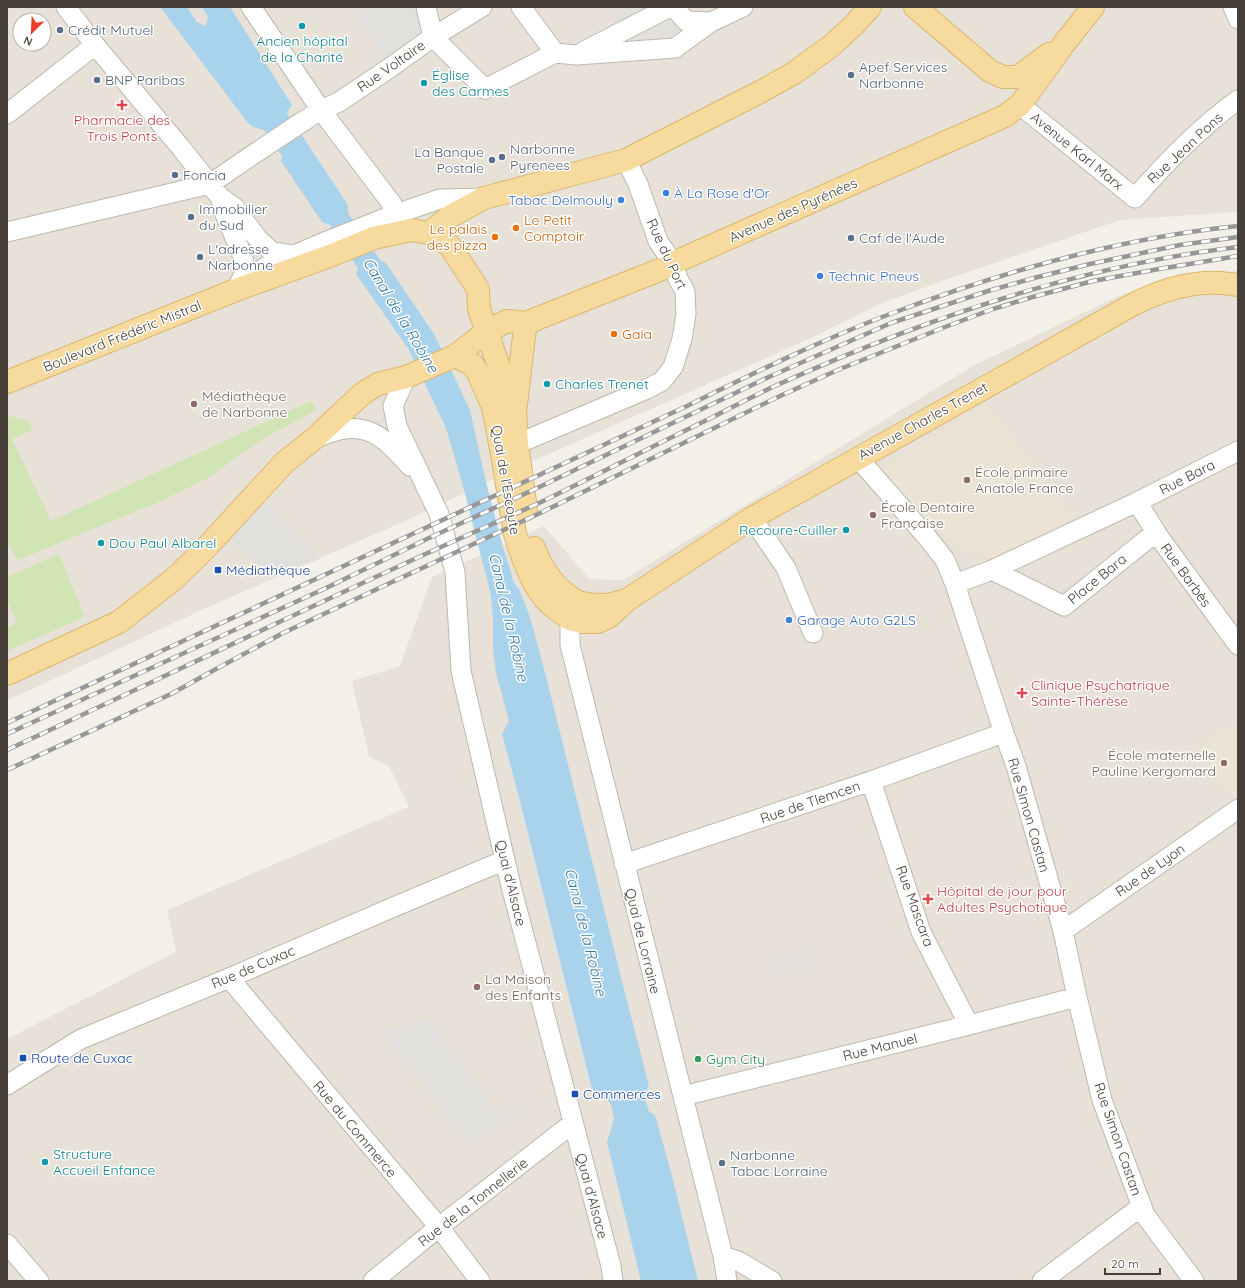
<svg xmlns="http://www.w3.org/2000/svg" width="1245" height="1288" font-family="Quicksand,sans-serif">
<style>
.residential{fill:#e7e1d7;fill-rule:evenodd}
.industrial{fill:#e3dfda}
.education{fill:#ebe4d4}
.green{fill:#d1e5b4}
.parking{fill:#e2e0dd}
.water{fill:#a9d3ec}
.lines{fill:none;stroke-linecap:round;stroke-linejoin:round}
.minor-casing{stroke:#beb7ac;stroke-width:21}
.major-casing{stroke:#dcb76e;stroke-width:24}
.minor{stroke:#fff;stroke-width:19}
.major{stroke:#f7da9e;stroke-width:22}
.rail-casing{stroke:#979797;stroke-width:4.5}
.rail{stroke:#fff;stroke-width:3;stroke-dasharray:9;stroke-linecap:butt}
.culture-dot{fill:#0f9aa8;stroke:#fff;stroke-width:1.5}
.service-dot{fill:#5c6f8a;stroke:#fff;stroke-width:1.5}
.health-dot{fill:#e0444e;stroke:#fff;stroke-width:1.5}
.shop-dot{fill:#3f7fe0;stroke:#fff;stroke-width:1.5}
.food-dot{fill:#e8710a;stroke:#fff;stroke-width:1.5}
.education-dot{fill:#8d6e63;stroke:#fff;stroke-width:1.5}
.transit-dot{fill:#1a4fb4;stroke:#fff;stroke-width:1.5}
.leisure-dot{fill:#2e9e5b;stroke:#fff;stroke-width:1.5}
.labels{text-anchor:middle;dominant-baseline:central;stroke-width:3;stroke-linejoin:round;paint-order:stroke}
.service-label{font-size:14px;fill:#4e5e75;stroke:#fff;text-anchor:start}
.culture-label{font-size:14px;fill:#0d838f;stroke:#fff;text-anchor:start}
.street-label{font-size:14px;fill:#464038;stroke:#fff}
.health-label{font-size:14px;fill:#be3a42;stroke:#fff;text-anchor:start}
.shop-label{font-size:14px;fill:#366cbe;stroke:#fff;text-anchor:start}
.food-label{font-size:14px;fill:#c56008;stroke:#fff;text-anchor:start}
.education-label{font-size:14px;fill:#785e54;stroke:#fff;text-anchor:start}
.transit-label{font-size:14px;fill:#164399;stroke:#fff;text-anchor:start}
.leisure-label{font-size:14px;fill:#27864d;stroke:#fff;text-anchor:start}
.water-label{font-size:15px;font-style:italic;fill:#367aa3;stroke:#fff}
</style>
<rect width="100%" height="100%" fill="#f3f0e9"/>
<path class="residential" d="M 7,7 L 1238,7 L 1238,212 L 1120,220 L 962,274 L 882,303 L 809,339 L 506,473 L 416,516 L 206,608 L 28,691 L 7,700 ZM 20,20 L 44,20 L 44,44 L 20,44 Z
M 1238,271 L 1238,1281 L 7,1281 L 7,1039 L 176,952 L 167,910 L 409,807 L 389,766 L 369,756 L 352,681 L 400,666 L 432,577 L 544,526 L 589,579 L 623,580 L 973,366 L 1112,299 L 1180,274 Z"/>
<path class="industrial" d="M 808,949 L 813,968 L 774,979 L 767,959 Z"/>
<path class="education" d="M 987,404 L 1072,519 L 993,558 L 969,550 L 935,529 L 885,473 L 886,466 Z
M 1238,720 L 1238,796 L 1234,799 L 1200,748 Z"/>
<path class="green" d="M 311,401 L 316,410 L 266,437 L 242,453 L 210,477 L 161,501 L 18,560 L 7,542 L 7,417 L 9,416 L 28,420 L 32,430 L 12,439 L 51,521 Z
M 59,554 L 85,617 L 7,651 L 7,627 L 17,623 L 7,600 L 7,577 Z"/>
<path class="parking" d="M 363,7 L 426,7 L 433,37 L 391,67 L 353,13 Z
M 607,7 L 667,7 L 699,36 L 577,49 L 615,23 Z
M 256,494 L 321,558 L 274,578 L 220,532 Z
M 430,1019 L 499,1117 L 514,1106 L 519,1113 L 469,1146 L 409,1063 L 399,1055 L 382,1033 Z"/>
<path class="water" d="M 160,7 L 187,7 L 197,22 L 206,26 L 208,17 L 202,7 L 230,7 L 292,105 L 287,113 L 348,205 L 348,213 L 381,261 L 386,263 L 434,334 L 470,410 L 486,482 L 503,547 L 514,583 L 519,589 L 530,617 L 547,680 L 623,985 L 649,1086 L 644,1095 L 649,1112 L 655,1115 L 671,1172 L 698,1281 L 641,1281 L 607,1142 L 614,1119 L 611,1104 L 601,1094 L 592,1089 L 519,797 L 502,734 L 509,721 L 496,673 L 493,648 L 493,619 L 491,595 L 463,486 L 446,428 L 409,350 L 356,274 L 358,268 L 330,225 L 322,222 L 281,161 L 282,156 L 264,130 L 253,127 L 248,123 Z"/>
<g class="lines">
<defs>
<path id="minor" d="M 66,7 L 95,45 L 182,149 L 220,197 L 234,207 L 258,239 L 272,252 L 293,255
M 251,7 L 321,110 L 392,204 L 393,215
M 426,7 L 433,37
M 521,7 L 555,53 L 577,55 L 675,48 L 711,22 L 743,7
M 674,7 L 686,21 L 711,22
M 1233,7 L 1238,19
M 433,37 L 485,89 L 555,53
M 584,51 L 670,7
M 1020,105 L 1135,198 C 1166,162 1199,128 1238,100
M 7,114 L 95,45
M 220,197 L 225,214 L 243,257 L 244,274 L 236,290
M 7,232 L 210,184 L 251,156 L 299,124 L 321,110 L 339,102 L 391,67 L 433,37 L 482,7
M 244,284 L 264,268 L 327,241 L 393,215 L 440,199 L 484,198
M 406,377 L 393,406 L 397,426 L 439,514 L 455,572 L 461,671 L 511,886 L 611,1266 L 613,1281
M 315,438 C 324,435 335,430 345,429 C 376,425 391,446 410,466
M 517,444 L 647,389 L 662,381 L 673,367 L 682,339 L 686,314 L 685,291 L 678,279 L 673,263 L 658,241 L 638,184 L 626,160
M 858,458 L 927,537 L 945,560 L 955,584 L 1004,733 L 1016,766 L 1063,931 L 1077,997 L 1102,1100 L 1145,1215 L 1194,1281
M 1137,502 L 1159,537 L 1238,645
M 752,518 L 786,568 L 813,633
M 992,570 L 1137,502 L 1238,451
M 955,584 L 992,570 L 1064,606 L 1155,533
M 573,606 L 570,619 L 570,645 L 723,1256 L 727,1281
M 871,781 L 921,932 L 969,1025
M 624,864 L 871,781 L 995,736
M 1063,931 L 1238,809
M 229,978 L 439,1227 L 480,1281
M 7,1085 L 81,1039 L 229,978 L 389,909 L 505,860
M 683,1096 L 969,1025 L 1077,997
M 7,1244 L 39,1281
M 723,1256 L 740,1262 L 772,1281
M 373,1281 L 439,1227 L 573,1123
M 1042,1281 L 1142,1206"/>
<path id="major" d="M 915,7 L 990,71 L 1003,77 L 1018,77 L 1049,54
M 429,233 L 451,216 L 484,198 L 626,160 L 760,92 L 794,73 L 831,46 L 854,25 L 870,7
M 455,356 L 473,365 L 478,373 L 493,407 L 502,454 L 515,534 L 524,561 L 535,585 L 545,599 L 556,609 L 570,619 L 582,622 L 598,622 L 610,616 L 627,600 L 752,518 L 1132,305 C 1161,290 1190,281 1222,283 C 1228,284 1233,284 1238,285
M 7,382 L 236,290 L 335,254 L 374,238 L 411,230 L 429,233 L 439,238 L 450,246 L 478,289 L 479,309 L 515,413
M 526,509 L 517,444 L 515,413 L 524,336 L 526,323
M 534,548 C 541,568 555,588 573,599 C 580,604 594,605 603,605 C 611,605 619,602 627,600
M 7,674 L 119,622 L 174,579 L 206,548 L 285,462 L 315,438 L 362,394 L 378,384 L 406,377 L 455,356 L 486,332 L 507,321 L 526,323 L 667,267 L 673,263 L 1005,116 L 1020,105 L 1063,45 L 1093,7"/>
</defs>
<use href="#minor" class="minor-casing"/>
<use href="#major" class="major-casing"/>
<use href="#minor" class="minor"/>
<use href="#major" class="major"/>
<defs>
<path id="rail" d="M 7,723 L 687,406 C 754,373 821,340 890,314 C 1001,272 1120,238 1238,226
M 7,734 L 324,589 L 429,538 L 531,491 L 771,376 L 891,323 L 988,291 L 1034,278 L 1090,264 L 1180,245 L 1238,237
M 7,750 C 149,684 290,616 432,551 C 467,535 502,520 537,504 C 595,476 653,446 711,418 C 733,407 755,395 777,385 C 923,319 1078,266 1238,247
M 7,770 L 171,694 L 216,669 L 283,633 L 538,514 L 780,396 L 840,369 L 945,327 L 993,309 L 1036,296 L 1093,281 L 1159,269 L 1238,256"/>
</defs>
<use href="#rail" class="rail-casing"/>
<use href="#rail" class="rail"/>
</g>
<g class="culture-dot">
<circle cx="302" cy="26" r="4"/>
<circle cx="424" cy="83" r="4"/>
<circle cx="547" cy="384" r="4"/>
<circle cx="846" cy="530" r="4"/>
<circle cx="101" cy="543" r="4"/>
<circle cx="45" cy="1162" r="4"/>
</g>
<g class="service-dot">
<circle cx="60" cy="30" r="4"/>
<circle cx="851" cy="75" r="4"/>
<circle cx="97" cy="80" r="4"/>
<circle cx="502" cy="157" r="4"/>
<circle cx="492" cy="160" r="4"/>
<circle cx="175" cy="175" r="4"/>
<circle cx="191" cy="217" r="4"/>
<circle cx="851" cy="238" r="4"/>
<circle cx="200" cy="257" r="4"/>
<circle cx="722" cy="1163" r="4"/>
</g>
<g class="health-dot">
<path d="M120 99h4v4h4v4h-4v4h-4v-4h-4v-4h4z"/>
<path d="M1020 687h4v4h4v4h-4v4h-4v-4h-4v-4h4z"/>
<path d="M926 893h4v4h4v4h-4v4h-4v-4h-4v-4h4z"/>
</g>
<g class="shop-dot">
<circle cx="666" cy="193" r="4"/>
<circle cx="621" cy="200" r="4"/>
<circle cx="820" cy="276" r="4"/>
<circle cx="789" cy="620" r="4"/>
</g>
<g class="food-dot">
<circle cx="516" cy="228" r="4"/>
<circle cx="495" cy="237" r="4"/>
<circle cx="614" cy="334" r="4"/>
</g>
<g class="education-dot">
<circle cx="194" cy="404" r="4"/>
<circle cx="967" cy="480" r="4"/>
<circle cx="873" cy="515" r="4"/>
<circle cx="1224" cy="763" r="4"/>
<circle cx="477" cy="987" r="4"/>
</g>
<g class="transit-dot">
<rect x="214" y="566" width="8" height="8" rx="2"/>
<rect x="19" y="1054" width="8" height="8" rx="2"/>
<rect x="571" y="1090" width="8" height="8" rx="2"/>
</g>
<circle class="leisure-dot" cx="698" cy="1059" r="4"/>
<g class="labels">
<g class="service-label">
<text x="68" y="30">Crédit Mutuel</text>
<text x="859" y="67">Apef Services<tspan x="859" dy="16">Narbonne</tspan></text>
<text x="105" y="80">BNP Paribas</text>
<text x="510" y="149">Narbonne<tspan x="510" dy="16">Pyrenees</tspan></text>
<text x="484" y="152" text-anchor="end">La Banque<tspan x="484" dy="16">Postale</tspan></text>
<text x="183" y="175">Foncia</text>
<text x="199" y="209">Immobilier<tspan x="199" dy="16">du Sud</tspan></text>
<text x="859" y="238">Caf de l'Aude</text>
<text x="208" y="249">L'adresse<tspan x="208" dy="16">Narbonne</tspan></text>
<text x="730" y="1155">Narbonne<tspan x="730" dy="16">Tabac Lorraine</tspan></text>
</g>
<g class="culture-label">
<text x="302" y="41" text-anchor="middle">Ancien hôpital<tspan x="302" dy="16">de la Charité</tspan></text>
<text x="432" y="75">Église<tspan x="432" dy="16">des Carmes</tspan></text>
<text x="555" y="384">Charles Trenet</text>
<text x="838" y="530" text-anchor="end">Recoure-Cuiller</text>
<text x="109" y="543">Dou Paul Albarel</text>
<text x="53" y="1154">Structure<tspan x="53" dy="16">Accueil Enfance</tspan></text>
</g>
<g class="street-label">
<text transform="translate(391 66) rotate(-35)">Rue Voltaire</text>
<text transform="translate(1185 148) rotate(-43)">Rue Jean Pons</text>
<text transform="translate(1077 151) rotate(39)">Avenue Karl Marx</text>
<text transform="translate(793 210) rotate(-24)">Avenue des Pyrénées</text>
<text transform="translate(667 254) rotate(65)">Rue du Port</text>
<text transform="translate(122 336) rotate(-22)">Boulevard Frédéric Mistral</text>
<text transform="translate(923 421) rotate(-29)">Avenue Charles Trenet</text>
<text transform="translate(1187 477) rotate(-27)">Rue Bara</text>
<text transform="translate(506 480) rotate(80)">Quai de l'Escoute</text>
<text transform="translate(1186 575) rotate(54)">Rue Barbès</text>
<text transform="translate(1097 579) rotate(-39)">Place Bara</text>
<text transform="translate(810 802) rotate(-19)">Rue de Tlemcen</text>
<text transform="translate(1029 815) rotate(74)">Rue Simon Castan</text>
<text transform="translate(1150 870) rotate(-35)">Rue de Lyon</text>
<text transform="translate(511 883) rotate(76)">Quai d'Alsace</text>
<text transform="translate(915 906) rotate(70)">Rue Mascara</text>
<text transform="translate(643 941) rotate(76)">Quai de Lorraine</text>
<text transform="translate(253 967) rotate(-23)">Rue de Cuxac</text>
<text transform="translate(880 1047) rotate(-14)">Rue Manuel</text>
<text transform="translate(355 1129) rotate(50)">Rue du Commerce</text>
<text transform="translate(1118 1139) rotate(71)">Rue Simon Castan</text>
<text transform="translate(592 1196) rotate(75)">Quai d'Alsace</text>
<text transform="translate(473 1202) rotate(-38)">Rue de la Tonnellerie</text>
</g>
<g class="health-label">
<text x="122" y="120" text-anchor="middle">Pharmacie des<tspan x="122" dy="16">Trois Ponts</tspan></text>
<text x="1031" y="685">Clinique Psychatrique<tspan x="1031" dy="16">Sainte-Thérèse</tspan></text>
<text x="937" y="891">Hôpital de jour pour<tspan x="937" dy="16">Adultes Psychotique</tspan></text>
</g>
<g class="shop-label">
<text x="674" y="193">À La Rose d'Or</text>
<text x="613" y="200" text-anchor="end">Tabac Delmouly</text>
<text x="828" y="276">Technic Pneus</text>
<text x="797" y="620">Garage Auto G2LS</text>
</g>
<g class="food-label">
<text x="524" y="220">Le Petit<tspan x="524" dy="16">Comptoir</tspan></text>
<text x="487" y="229" text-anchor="end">Le palais<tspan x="487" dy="16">des pizza</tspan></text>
<text x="622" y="334">Gaia</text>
</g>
<g class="education-label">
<text x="202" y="396">Médiathèque<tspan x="202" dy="16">de Narbonne</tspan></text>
<text x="975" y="472">École primaire<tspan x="975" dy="16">Anatole France</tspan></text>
<text x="881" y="507">École Dentaire<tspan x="881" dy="16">Française</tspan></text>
<text x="1216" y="755" text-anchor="end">École maternelle<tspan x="1216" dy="16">Pauline Kergomard</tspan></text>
<text x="485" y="979">La Maison<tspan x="485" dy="16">des Enfants</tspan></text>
</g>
<g class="transit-label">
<text x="226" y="570">Médiathèque</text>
<text x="31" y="1058">Route de Cuxac</text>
<text x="583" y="1094">Commerces</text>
</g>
<g class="leisure-label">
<text x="706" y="1059">Gym City</text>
</g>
<g class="water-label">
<text transform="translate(401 315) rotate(59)">Canal de la Robine</text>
<text transform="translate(509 617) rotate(77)">Canal de la Robine</text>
<text transform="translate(586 932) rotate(76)">Canal de la Robine</text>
</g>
</g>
<rect width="1245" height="1288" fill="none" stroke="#464038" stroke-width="16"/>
<g transform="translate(32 32) rotate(204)"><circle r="19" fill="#ffffff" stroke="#b5b3af"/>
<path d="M0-3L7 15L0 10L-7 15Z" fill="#eb3e28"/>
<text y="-6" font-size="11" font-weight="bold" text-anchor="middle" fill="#464038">N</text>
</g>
<path d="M1105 1268v6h55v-6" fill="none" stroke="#464038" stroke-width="2"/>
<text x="1111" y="1268" font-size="12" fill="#464038" stroke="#ffffff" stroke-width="3" paint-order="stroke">20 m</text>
</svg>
